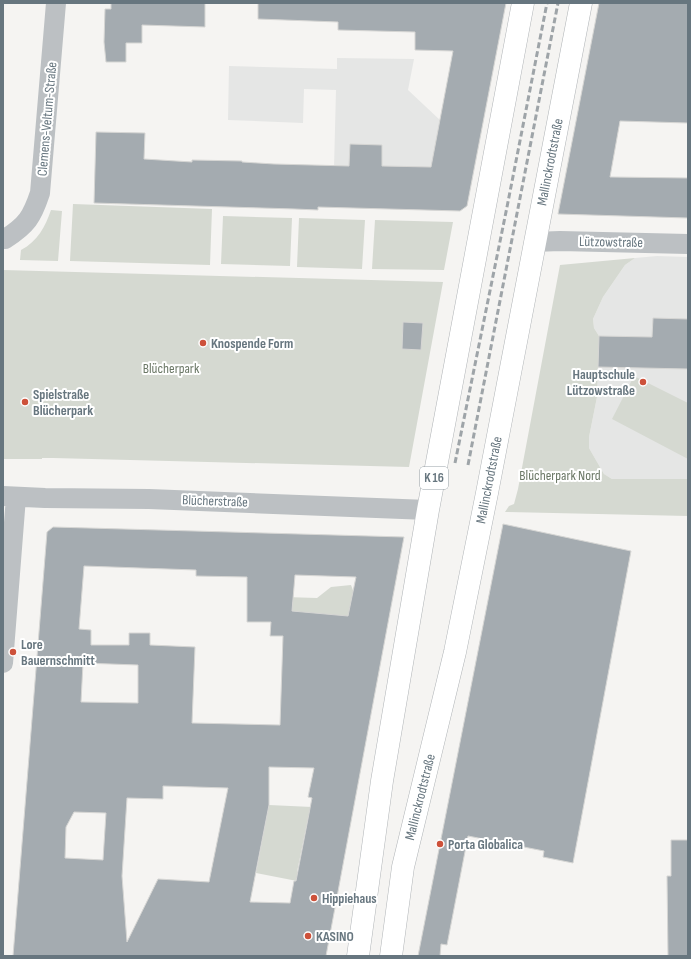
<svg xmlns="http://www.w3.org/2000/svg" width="691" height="959" font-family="'Sofia Sans Condensed',sans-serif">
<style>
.built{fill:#e5e6e5}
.green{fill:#d5d9d1}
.building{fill:#a4abb0;stroke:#d6d6d4;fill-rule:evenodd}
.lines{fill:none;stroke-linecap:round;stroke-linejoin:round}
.primary-casing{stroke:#b0b4b7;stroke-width:23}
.street{stroke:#bcc0c3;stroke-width:20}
.primary{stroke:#fff;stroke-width:22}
.rail{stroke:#9ea4a8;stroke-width:3;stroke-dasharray:6 3;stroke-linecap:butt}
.poi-dot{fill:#cd513a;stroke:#fff;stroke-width:1.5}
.labels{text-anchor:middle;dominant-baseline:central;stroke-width:4;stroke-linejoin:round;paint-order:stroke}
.shield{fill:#fff;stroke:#959fa5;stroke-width:1}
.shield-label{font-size:13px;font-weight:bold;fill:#67767f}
.street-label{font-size:14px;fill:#67767f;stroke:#fff}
.poi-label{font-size:14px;font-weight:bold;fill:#67767f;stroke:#fff;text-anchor:start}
.park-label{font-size:14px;fill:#6a7765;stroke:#fff}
</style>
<rect width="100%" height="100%" fill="#f5f4f2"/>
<path class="built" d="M 337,58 L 414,59 L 408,90 L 441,121 L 431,167 L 382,166 L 380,209 L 333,207 L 336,90 L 304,89 L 303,123 L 228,120 L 229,66 L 337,69 Z
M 657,256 L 688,257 L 688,479 L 612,479 L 604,474 L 589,448 L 589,437 L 597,397 L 599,336 L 594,328 L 593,319 L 603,297 L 625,265 L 635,258 Z"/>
<path class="green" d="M 73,204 L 212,209 L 210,265 L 70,261 Z
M 51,210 L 62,211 L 58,261 L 20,260 L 21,250 C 38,241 45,227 51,210 Z
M 223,216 L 292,218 L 290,266 L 221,264 Z
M 299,218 L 365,220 L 362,269 L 297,267 Z
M 375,220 L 453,222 L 444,270 L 372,269 Z
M 635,258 L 625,265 L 603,297 L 593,319 L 594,328 L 599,336 L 597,397 L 589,437 L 589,448 L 604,474 L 612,479 L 688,479 L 688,516 L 505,512 L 509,506 L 514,504 L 518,489 L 560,265 Z
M 3,270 L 443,282 L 409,467 L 53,458 L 42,458 L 42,459 L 3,459 Z
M 634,376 L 688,403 L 688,459 L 612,419 Z
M 351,585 L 354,593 L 348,617 L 292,611 L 293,602 L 285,601 L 285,597 L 317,598 L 331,587 Z
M 269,805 L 312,807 L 310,818 L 308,818 L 297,872 L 299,873 L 297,881 L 256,873 Z"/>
<path class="building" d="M 111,3 L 205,3 L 205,27 L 142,25 L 142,43 L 126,43 L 126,62 L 106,62 L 104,42 L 105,9 L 111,9 Z
M 258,3 L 506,3 L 467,206 L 460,211 L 318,207 L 318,210 L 295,209 L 94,203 L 96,132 L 145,133 L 144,159 L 192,162 L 192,160 L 242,161 L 242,162 L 274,164 L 349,166 L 350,144 L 382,145 L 382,166 L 431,167 L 453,51 L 415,50 L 415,32 L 338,30 L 338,22 L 258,19 Z
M 599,3 L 688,3 L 688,123 L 620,121 L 610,177 L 688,178 L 688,218 L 558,214 Z
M 653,318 L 688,319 L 688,369 L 598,367 L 599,336 L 652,337 Z
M 403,322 L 423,323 L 421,350 L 402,349 Z
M 503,524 L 631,551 L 573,863 L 543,857 L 544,851 L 468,836 L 447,945 L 441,944 L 440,956 L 418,956 Z
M 53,527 L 404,537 L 326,956 L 13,956 L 47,532 ZM 84,566 L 196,570 L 196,576 L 247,577 L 247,622 L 271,622 L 270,636 L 283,636 L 280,725 L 192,723 L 195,647 L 150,645 L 150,633 L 129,633 L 129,645 L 91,645 L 91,630 L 79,629 ZM 295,575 L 356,577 L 348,616 L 292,611 ZM 83,663 L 138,665 L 138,703 L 81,702 ZM 269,767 L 314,768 L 308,797 L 312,798 L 296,881 L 294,881 L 290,903 L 250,902 L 269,805 ZM 163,786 L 228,788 L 209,882 L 158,879 L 127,942 L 122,876 L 127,798 L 163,799 ZM 74,812 L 106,813 L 103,860 L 65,858 L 66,827 Z
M 671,840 L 688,840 L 688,956 L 668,956 L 667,876 L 671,876 Z"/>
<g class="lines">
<defs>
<path id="primary" d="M 358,956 L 382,781 L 428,510 L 523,3
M 391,956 L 403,867 L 455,652 L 487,493 L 581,3"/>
</defs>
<use href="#primary" class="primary-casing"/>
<path class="street" d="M 3,239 L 5,239 C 27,225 32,217 40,193 L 56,3
M 534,242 L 560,241 L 688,244
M 3,496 L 45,498 L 149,499 L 428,510
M 3,663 L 16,497"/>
<use href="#primary" class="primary"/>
<path class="rail" d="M 455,463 L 507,207 L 547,3
M 468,465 L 558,3"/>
</g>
<g class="poi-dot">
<circle cx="203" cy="343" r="4"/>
<circle cx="643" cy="382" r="4"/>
<circle cx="25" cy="402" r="4"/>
<circle cx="13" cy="652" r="4"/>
<circle cx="440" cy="844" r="4"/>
<circle cx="314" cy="898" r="4"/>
<circle cx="308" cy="936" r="4"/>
</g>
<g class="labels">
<rect class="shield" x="420" y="467" width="28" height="22" rx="3"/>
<g class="shield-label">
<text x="434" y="478">K 16</text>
</g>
<g class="street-label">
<text transform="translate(47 119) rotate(-85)">Clemens-Veltum-Straße</text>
<text transform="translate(550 162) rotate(-79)">Mallinckrodtstraße</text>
<text transform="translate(611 242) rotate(1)">Lützowstraße</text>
<text transform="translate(489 480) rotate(-79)">Mallinckrodtstraße</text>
<text transform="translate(215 501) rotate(2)">Blücherstraße</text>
<text transform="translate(420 797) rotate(-76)">Mallinckrodtstraße</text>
</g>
<g class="poi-label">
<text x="211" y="343">Knospende Form</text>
<text x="635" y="374" text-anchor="end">Hauptschule<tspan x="635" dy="16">Lützowstraße</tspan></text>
<text x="33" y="394">Spielstraße<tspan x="33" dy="16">Blücherpark</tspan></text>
<text x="21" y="644">Lore<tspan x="21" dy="16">Bauernschmitt</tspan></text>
<text x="448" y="844">Porta Globalica</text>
<text x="322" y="898">Hippiehaus</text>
<text x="316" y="936">KASINO</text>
</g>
<g class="park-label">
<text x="171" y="368">Blücherpark</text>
<text x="560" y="475">Blücherpark Nord</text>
</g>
</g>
<rect width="691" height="959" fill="none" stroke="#67767f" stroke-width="8"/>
</svg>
